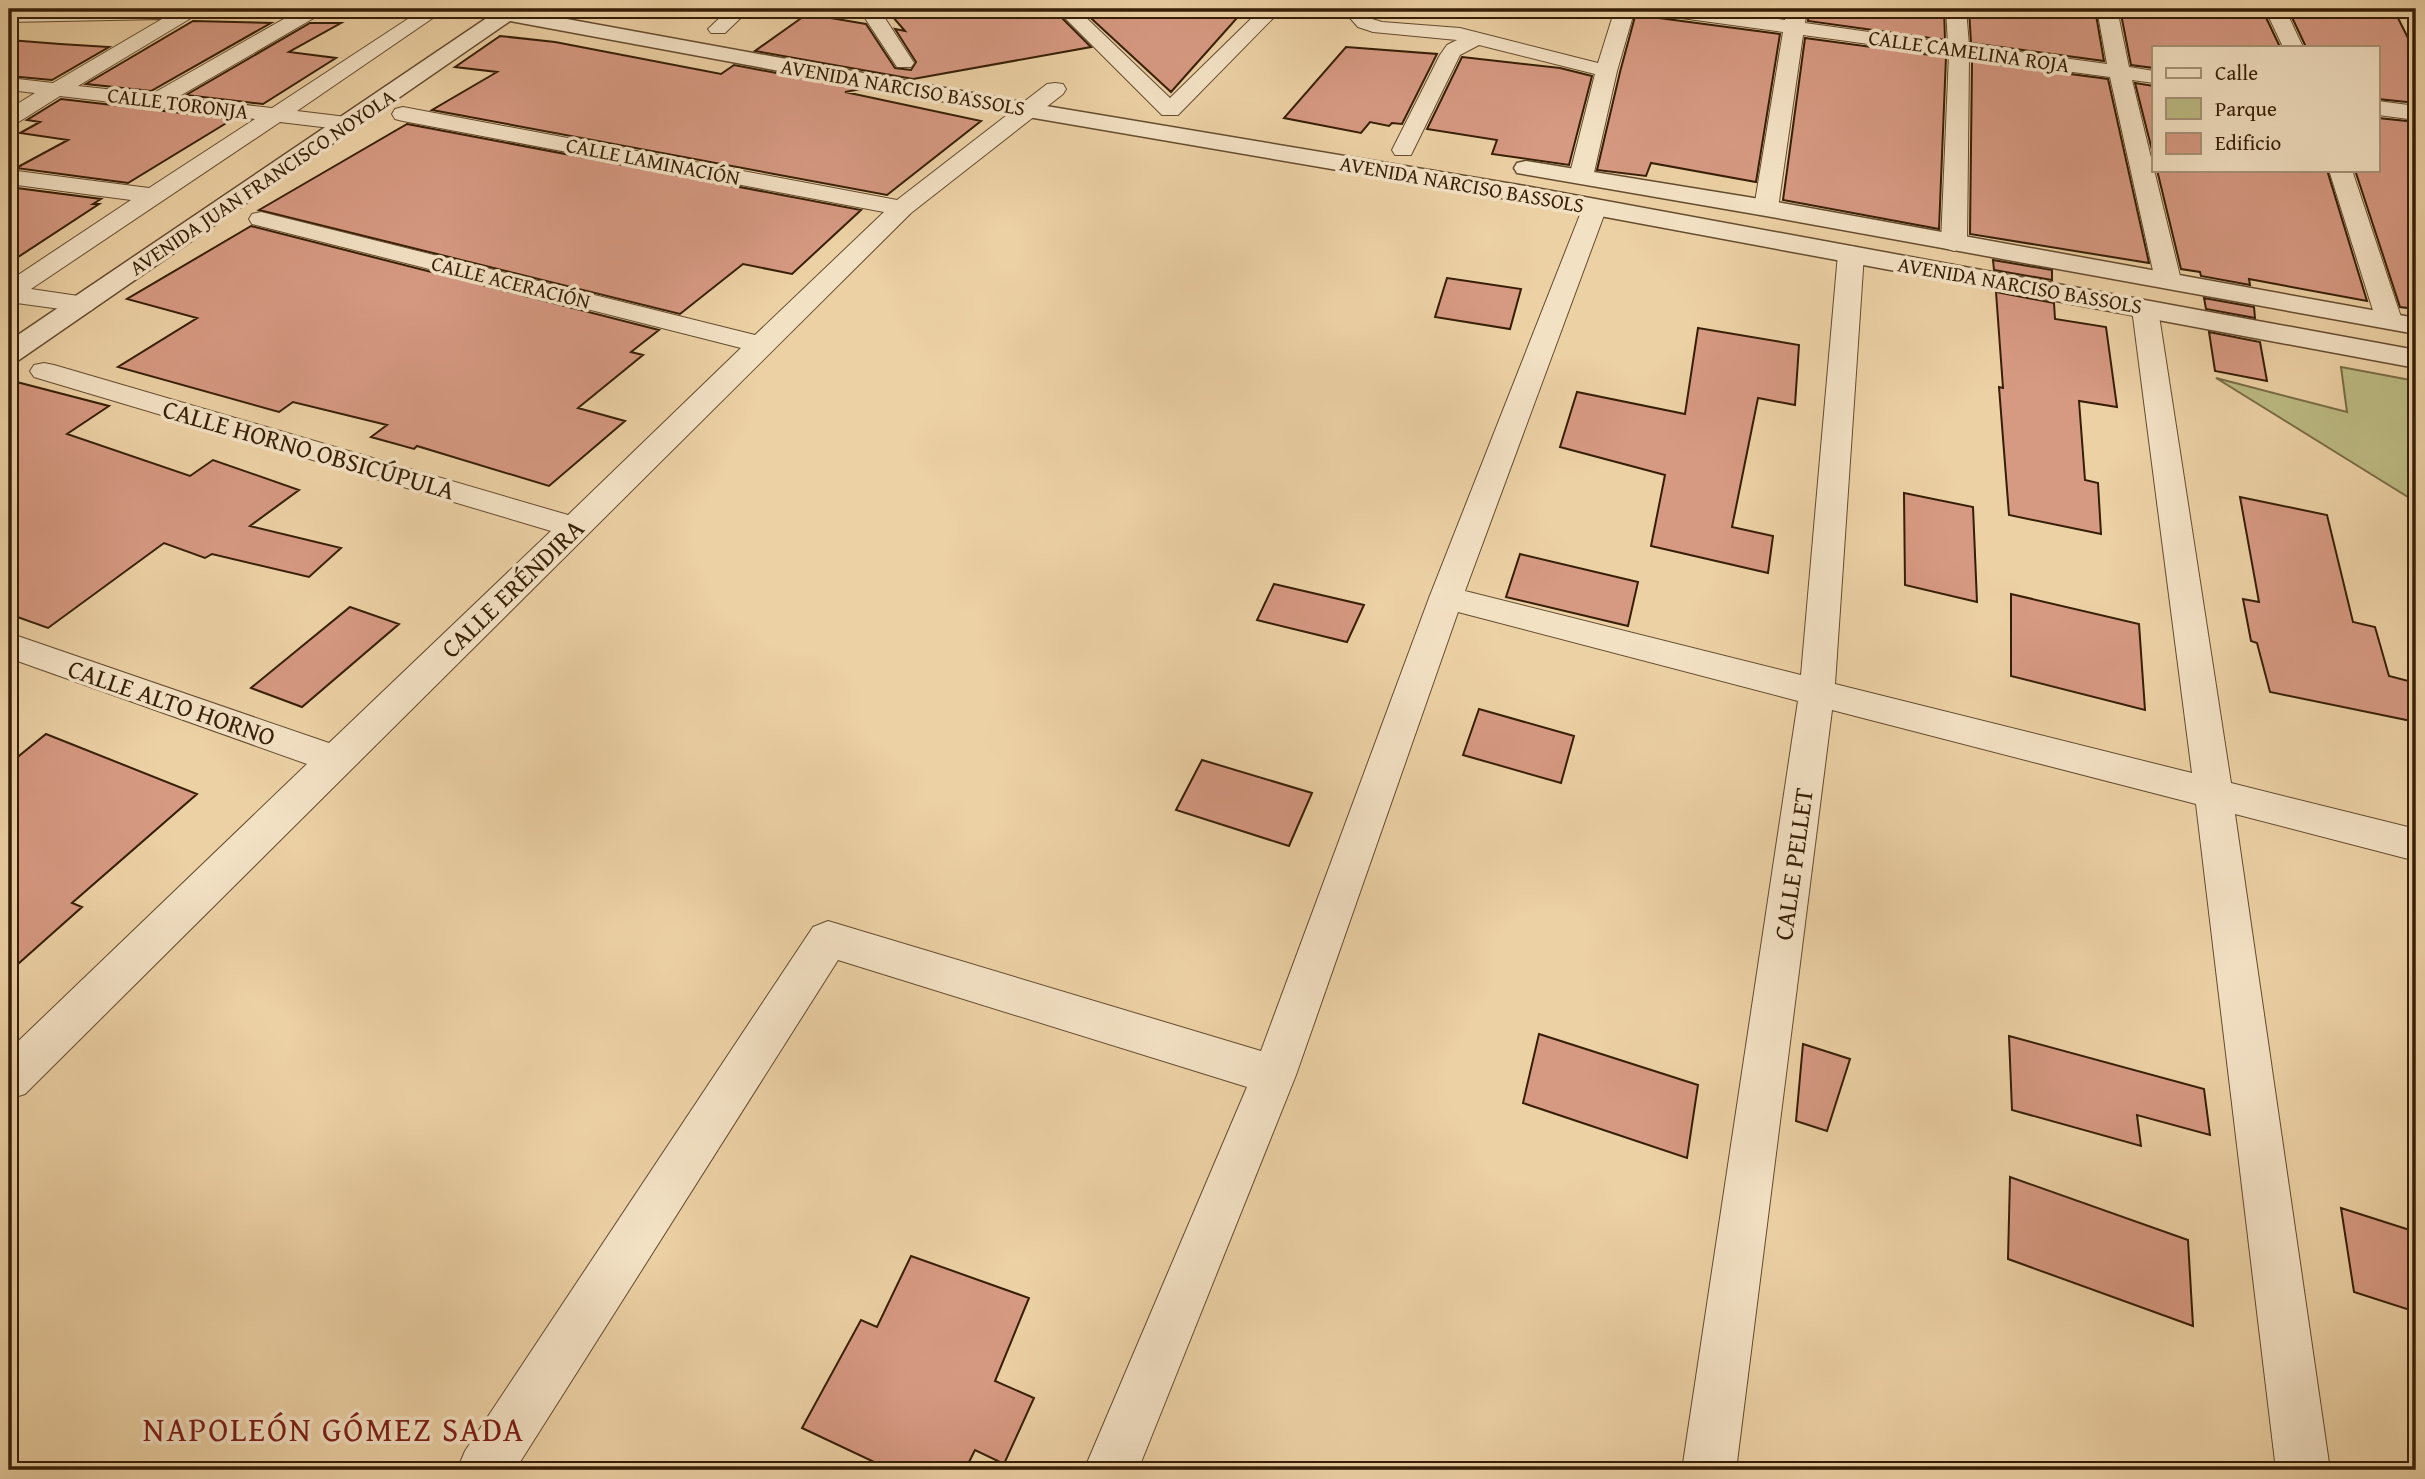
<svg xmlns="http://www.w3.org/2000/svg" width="2425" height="1479" font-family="'Gentium Book Plus',serif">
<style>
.green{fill:#bcba83;stroke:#796c44;stroke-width:2}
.building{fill:#d69982;stroke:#361e06;stroke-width:2}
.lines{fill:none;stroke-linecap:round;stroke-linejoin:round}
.minor-casing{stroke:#644b2e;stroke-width:2}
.tertiary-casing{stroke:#644b2e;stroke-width:3}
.minor{fill:#f3e1c4;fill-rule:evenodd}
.tertiary{fill:#f3e1c4;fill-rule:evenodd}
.labels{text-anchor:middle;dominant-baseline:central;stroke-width:7;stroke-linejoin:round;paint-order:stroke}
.far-street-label{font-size:21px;fill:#361e06;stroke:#f3e1c4}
.street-label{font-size:26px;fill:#361e06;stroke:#f3e1c4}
.near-neighbourhood-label{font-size:33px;letter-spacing:2px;fill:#7a1f14;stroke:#f3e1c4}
</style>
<rect width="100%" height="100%" fill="#ecd1a5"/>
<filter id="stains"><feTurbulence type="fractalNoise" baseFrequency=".00286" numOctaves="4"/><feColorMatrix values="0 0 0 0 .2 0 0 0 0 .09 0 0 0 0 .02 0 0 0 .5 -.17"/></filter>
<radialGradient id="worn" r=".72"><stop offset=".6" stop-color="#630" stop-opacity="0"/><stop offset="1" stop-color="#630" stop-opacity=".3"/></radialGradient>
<path class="green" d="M 2341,367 L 2416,381 L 2416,502 L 2216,378 L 2347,412 Z"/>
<path class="building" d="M 886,9 L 1053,9 L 1091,47 L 913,79 L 755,51 L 807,14 L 866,24 L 895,68 L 911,70 L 916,62 L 895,29 L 905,31 Z
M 1081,9 L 1245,9 L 1171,92 Z
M 1637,9 L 1647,9 L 1659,18 L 1780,34 L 1756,182 L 1651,163 L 1646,176 L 1597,170 L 1620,72 Z
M 1719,9 L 1784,9 L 1783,17 Z
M 1809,9 L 1944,9 L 1945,40 L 1808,21 Z
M 1969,9 L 2095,9 L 2104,61 L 1971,43 Z
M 2120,9 L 2262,9 L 2280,47 L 2154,47 L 2154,68 L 2131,65 Z
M 2288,9 L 2385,9 L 2388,15 L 2397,16 L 2416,54 L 2416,103 L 2378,99 L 2378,47 L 2306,47 Z
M 193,21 L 271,23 L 151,91 L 86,84 Z
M 310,23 L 341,23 L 289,52 L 336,58 L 263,104 L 186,95 Z
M 500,36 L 555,42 L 721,74 L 734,65 L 861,89 L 845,92 L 981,121 L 887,195 L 432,110 L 497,72 L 455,67 Z
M 1805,38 L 1946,57 L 1939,229 L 1783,200 Z
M 9,40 L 60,44 L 109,47 L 52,80 L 9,76 Z
M 1346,47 L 1437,54 L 1402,124 L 1392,123 L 1389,126 L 1370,122 L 1361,133 L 1284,118 Z
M 1462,57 L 1560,68 L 1592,76 L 1569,165 L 1492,154 L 1497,140 L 1427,129 Z
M 1972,61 L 2108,79 L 2149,263 L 1970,234 Z
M 2135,83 L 2154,86 L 2154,158 Z
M 61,99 L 233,119 L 128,183 L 16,168 L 68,140 L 20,133 L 40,122 L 27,120 Z
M 2378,118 L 2416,122 L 2416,309 L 2400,307 L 2355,170 L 2378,170 Z
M 407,124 L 861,210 L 792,274 L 743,264 L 680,314 L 259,210 Z
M 2157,170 L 2327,170 L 2367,301 L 2249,279 L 2250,285 L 2201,276 L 2200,272 L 2181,269 Z
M 9,187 L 101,199 L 93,204 L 99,204 L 9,263 Z
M 251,226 L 659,330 L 631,352 L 643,355 L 578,408 L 625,421 L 549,486 L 417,446 L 414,449 L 371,437 L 387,425 L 293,402 L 279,412 L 118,367 L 197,318 L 127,299 Z
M 1993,260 L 2052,270 L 2052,280 L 1994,270 Z
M 1447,278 L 1521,289 L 1510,329 L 1435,317 Z
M 1996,292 L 2054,303 L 2055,319 L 2106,327 L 2117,407 L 2079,401 L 2085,480 L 2098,483 L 2101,534 L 2009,515 L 1999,387 L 2003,388 Z
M 2204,298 L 2254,307 L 2255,318 L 2206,309 Z
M 1698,328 L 1799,345 L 1795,405 L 1758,398 L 1732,527 L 1773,536 L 1768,573 L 1651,546 L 1665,475 L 1560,447 L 1577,392 L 1685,414 Z
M 2209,332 L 2260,342 L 2267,381 L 2215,371 Z
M 9,380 L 109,406 L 67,434 L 190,476 L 213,460 L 299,490 L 250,526 L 341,548 L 309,577 L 212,554 L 205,558 L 164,543 L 48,628 L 9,614 Z
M 1904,493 L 1973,507 L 1977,602 L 1905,585 Z
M 2240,497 L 2327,515 L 2353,622 L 2375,627 L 2389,676 L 2416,683 L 2416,722 L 2270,692 L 2257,643 L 2251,641 L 2243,599 L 2259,602 Z
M 1520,554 L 1638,582 L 1628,626 L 1506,597 Z
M 1274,584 L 1364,605 L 1347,642 L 1257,620 Z
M 2011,594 L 2139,624 L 2145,710 L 2011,676 Z
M 350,607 L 399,624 L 302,707 L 251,688 Z
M 1479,709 L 1574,736 L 1561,783 L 1463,755 Z
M 46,734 L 197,794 L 72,903 L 82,907 L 9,972 L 9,764 Z
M 1202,760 L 1312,793 L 1289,846 L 1176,810 Z
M 1539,1034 L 1698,1085 L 1687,1158 L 1523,1103 Z
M 2009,1036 L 2204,1089 L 2210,1135 L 2137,1115 L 2141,1146 L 2012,1110 Z
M 1803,1044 L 1850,1059 L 1827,1131 L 1796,1121 Z
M 2010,1177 L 2188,1240 L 2193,1326 L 2008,1259 Z
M 2341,1208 L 2416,1232 L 2416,1312 L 2354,1292 Z
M 911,1256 L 1029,1298 L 995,1381 L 1034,1398 L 1004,1464 L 975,1450 L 965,1470 L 891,1470 L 802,1428 L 861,1320 L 877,1327 Z"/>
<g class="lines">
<defs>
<path id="minor" d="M 72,9 L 344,9 L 341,13 L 319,15 L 178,97 L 272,108 L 423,9 L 446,9 L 297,111 L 355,118 L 358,123 L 355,128 L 347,130 L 280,122 L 31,289 L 92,298 L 96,304 L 92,310 L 83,312 L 9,302 L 9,281 L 131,200 L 9,184 L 9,170 L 149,188 L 255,119 L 60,96 L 17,123 L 9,125 L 9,109 L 35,93 L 9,90 L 9,78 L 53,83 L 162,19 L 9,22 L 9,10 ZM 289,16 L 152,94 L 78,86 L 191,18 Z
M 729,9 L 750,9 L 725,33 L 711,33 L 708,29 Z
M 859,9 L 879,9 L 914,63 L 911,67 L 897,67 Z
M 1056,9 L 1077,9 L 1170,98 L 1261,9 L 1282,9 L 1178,115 L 1162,115 Z
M 1342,9 L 1363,9 L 1372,19 L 1382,22 L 1460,28 L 1598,63 L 1615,9 L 1635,9 L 1617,71 L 1593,177 L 1589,182 L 1573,182 L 1569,177 L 1595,74 L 1479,45 L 1460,55 L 1411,155 L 1395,155 L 1392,150 L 1440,55 L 1447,45 L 1457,40 L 1373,32 L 1358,27 Z
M 1649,9 L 1700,9 L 1785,20 L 1787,9 L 1807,9 L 1805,23 L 1948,43 L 1946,9 L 1966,9 L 1969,45 L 2107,64 L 2097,9 L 2117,9 L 2129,67 L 2154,71 L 2154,83 L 2132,80 L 2181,280 L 2177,286 L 2168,288 L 2159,286 L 2155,280 L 2110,77 L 1969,58 L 1967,243 L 1963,248 L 1954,251 L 1945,248 L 1941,243 L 1949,55 L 1803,35 L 1778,208 L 1775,213 L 1766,215 L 1757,213 L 1754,208 L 1783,32 L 1659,15 Z
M 2265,9 L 2285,9 L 2303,47 L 2283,47 Z
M 1055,83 L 1063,84 L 1066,89 L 1063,94 L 911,213 L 25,1094 L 9,1099 L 9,1050 L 307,764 L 9,658 L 9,633 L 329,743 L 551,531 L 34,377 L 30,371 L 34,365 L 44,363 L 54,365 L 568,515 L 741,348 L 252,224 L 249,219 L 252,214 L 261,212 L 755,335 L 884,212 L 403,121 L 395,119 L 392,114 L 395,109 L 403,107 L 897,200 L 1047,84 Z
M 2378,101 L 2416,106 L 2416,120 L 2378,115 Z
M 2329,170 L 2352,170 L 2402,320 L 2398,326 L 2389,328 L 2380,326 L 2376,320 Z
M 1595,200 L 1604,202 L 1607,207 L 1465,591 L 1801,675 L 1838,254 L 1842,249 L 1851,246 L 1860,249 L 1864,254 L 1835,684 L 2192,773 L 2132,309 L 2136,303 L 2145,301 L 2154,303 L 2158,309 L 2231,783 L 2416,829 L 2416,861 L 2235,814 L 2330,1470 L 2276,1470 L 2196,804 L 1832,710 L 1736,1470 L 1682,1470 L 1798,701 L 1458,612 L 1296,1075 L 1138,1470 L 1084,1470 L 1247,1087 L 838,960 L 515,1470 L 457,1470 L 465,1451 L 813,927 L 828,921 L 1261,1051 L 1429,598 L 1583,207 L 1586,202 Z"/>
<path id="tertiary" d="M 500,9 L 524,9 L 523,11 L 1028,103 L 1525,186 L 2416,350 L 2416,368 L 1525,202 L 1028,117 L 510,21 L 19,360 L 9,363 L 9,341 Z
M 1526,161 L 1766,200 L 2416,318 L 2416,334 L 1766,216 L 1517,173 L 1514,168 L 1517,163 Z"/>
</defs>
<use href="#minor" class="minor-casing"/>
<use href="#tertiary" class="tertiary-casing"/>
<use href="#minor" class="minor"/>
<use href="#tertiary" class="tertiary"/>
</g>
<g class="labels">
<g class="far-street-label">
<text transform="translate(1969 51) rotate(8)">CALLE CAMELINA ROJA</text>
<text transform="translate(903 87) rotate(10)">AVENIDA NARCISO BASSOLS</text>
<text transform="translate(178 103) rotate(7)">CALLE TORONJA</text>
<text transform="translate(653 161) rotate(11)">CALLE LAMINACIÓN</text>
<text transform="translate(262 182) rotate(-34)">AVENIDA JUAN FRANCISCO NOYOLA</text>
<text transform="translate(1462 184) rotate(10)">AVENIDA NARCISO BASSOLS</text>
<text transform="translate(511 282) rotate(14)">CALLE ACERACIÓN</text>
<text transform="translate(2020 285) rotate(10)">AVENIDA NARCISO BASSOLS</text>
</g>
<g class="street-label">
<text transform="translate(309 449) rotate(16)">CALLE HORNO OBSICÚPULA</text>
<text transform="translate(512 588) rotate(-44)">CALLE ERÉNDIRA</text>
<text transform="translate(172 702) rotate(19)">CALLE ALTO HORNO</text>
<text transform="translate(1793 864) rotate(-82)">CALLE PELLET</text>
</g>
<g class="near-neighbourhood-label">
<text x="334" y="1429">NAPOLEÓN GÓMEZ SADA</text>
</g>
</g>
<rect width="2425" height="1479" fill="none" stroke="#ecd1a5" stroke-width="35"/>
<rect x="10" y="10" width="2404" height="1458" fill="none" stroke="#361e06" stroke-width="3.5"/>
<rect x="18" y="18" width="2390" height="1444" fill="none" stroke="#361e06" stroke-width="2"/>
<rect x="2152" y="46" width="228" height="126" fill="#f3e1c4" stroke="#a79378" stroke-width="2"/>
<rect x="2166" y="68" width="35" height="10" fill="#f3e1c4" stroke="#a79378" stroke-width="2"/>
<text x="2215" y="80" font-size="21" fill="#361e06">Calle</text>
<rect x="2166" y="98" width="35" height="21" fill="#bcba83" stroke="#a79378" stroke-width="2"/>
<text x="2215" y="116" font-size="21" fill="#361e06">Parque</text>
<rect x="2166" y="133" width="35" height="21" fill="#d69982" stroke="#a79378" stroke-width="2"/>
<text x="2215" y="150" font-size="21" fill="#361e06">Edificio</text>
<rect width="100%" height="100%" filter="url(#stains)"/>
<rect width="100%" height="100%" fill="url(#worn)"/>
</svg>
